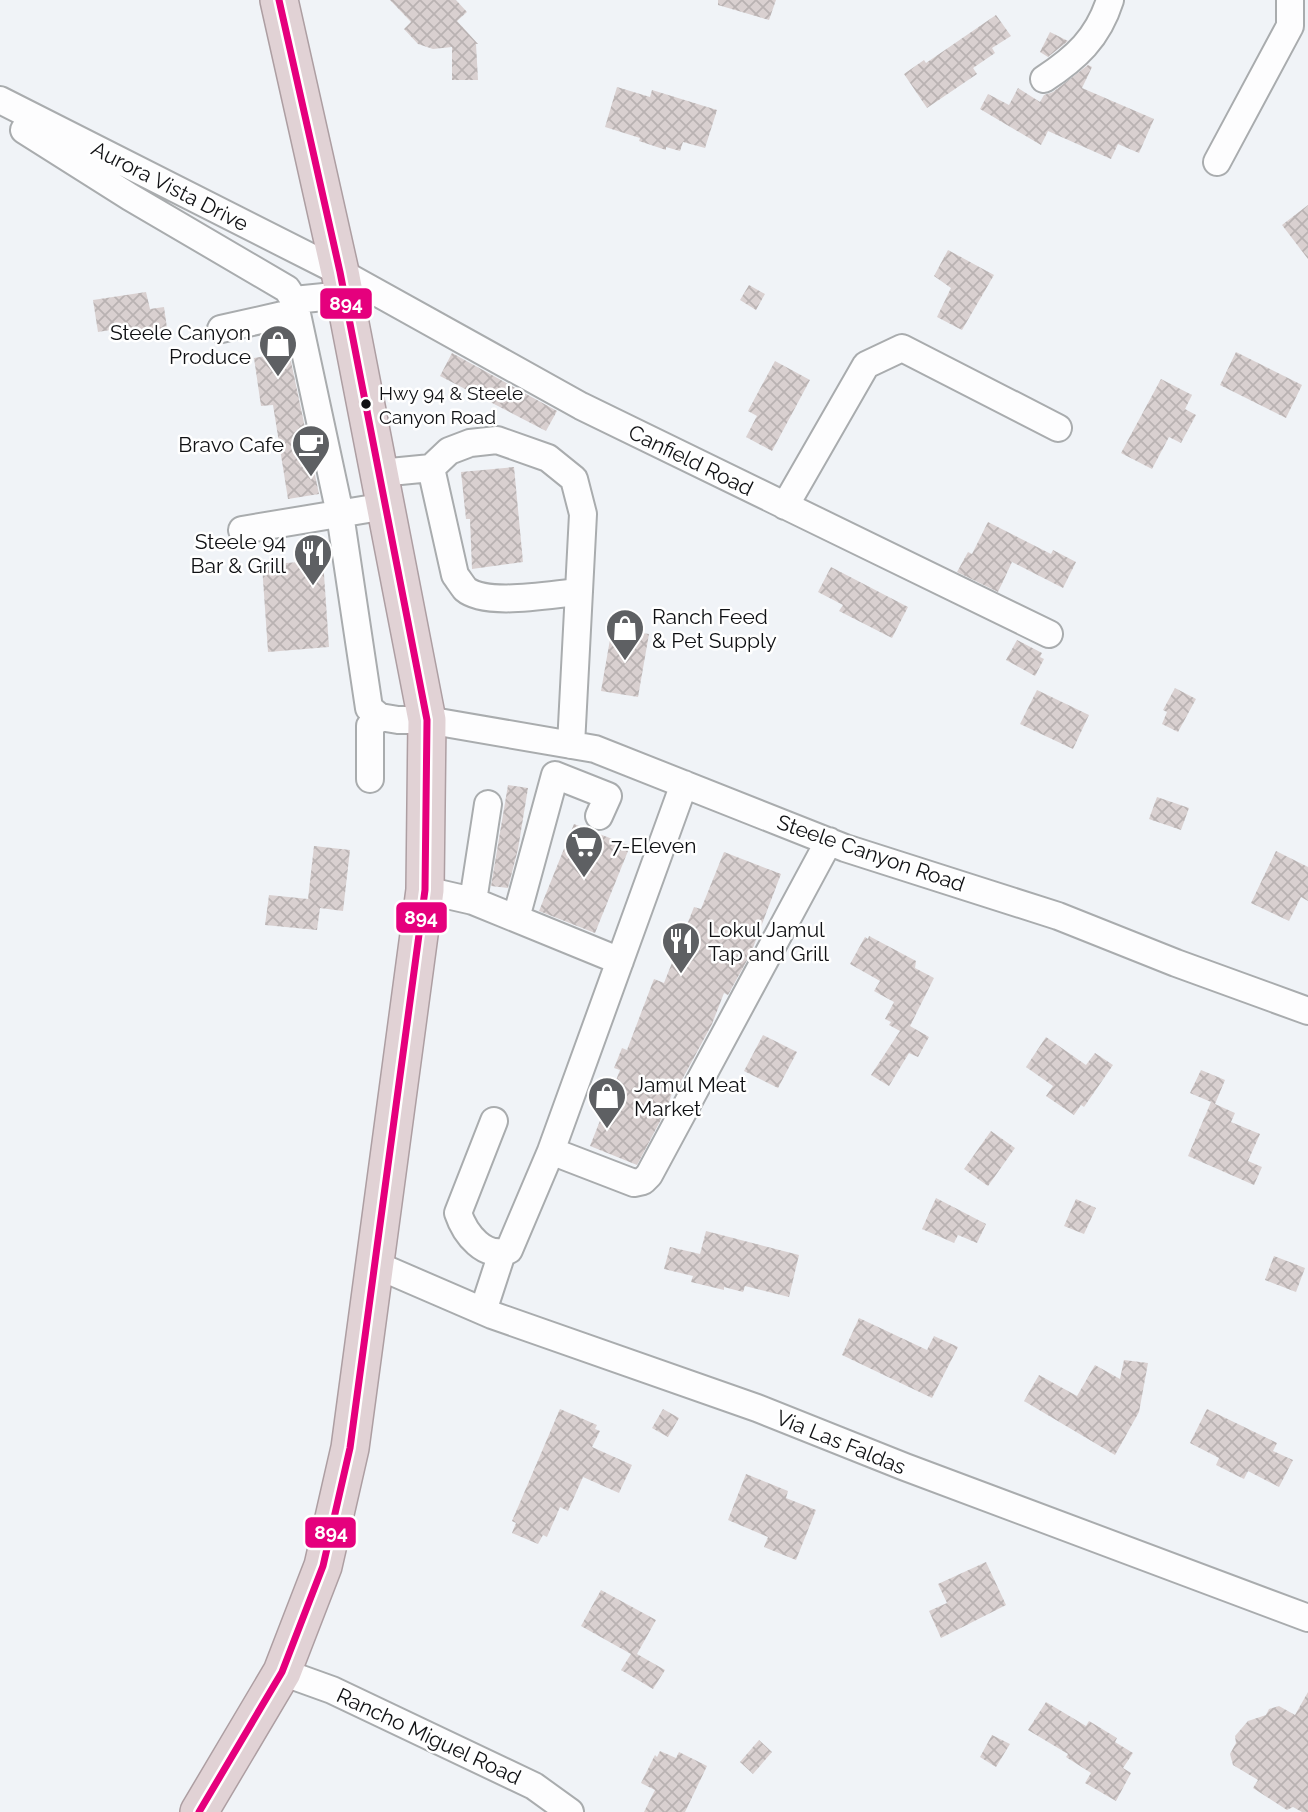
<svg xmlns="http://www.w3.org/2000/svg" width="1308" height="1812" font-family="Raleway,sans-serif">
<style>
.building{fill:url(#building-cross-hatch)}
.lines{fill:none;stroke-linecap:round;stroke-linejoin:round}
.minor-casing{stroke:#a9acae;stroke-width:30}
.highway-casing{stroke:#ad9ea2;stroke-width:40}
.minor{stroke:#fdfdfe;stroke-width:26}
.highway{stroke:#e1d2d5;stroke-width:37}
.bus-1-casing{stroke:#fff;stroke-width:12}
.bus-1{stroke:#e5007d;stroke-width:7}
.bus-dot{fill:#101114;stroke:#fff;stroke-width:2.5}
.labels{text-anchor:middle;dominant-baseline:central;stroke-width:5;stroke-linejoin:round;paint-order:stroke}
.bus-label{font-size:19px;fill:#101114;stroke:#fff;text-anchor:start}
.street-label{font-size:21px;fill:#101114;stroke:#fff}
.poi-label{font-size:21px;fill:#101114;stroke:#fff;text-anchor:start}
.line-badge{stroke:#fff;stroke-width:2.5}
.badge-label{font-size:19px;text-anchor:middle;font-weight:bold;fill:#fff}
</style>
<defs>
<pattern id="building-cross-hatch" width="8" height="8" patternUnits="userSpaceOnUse" patternTransform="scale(1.75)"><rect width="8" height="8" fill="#d9d0d0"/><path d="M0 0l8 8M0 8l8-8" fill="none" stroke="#b9b2b2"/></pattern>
</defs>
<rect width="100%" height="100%" fill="#f0f3f7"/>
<path class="building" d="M 390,0 L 456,0 L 467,12 L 457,21 L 478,44 L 476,44 L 478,80 L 452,80 L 452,47 L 433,49 L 418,44 L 404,29 L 411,22 Z
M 718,0 L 776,0 L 769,20 L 718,5 Z
M 996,15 L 1011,36 L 992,48 L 995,53 L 973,68 L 977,74 L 927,108 L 904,74 L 924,60 L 926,63 Z
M 1050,32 L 1068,41 L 1048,57 L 1040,52 Z
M 1088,65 L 1092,67 L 1082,88 L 1154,119 L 1139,153 L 1118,144 L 1111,159 L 1048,131 L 1041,145 L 980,109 L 988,94 L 1009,105 L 1018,88 L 1040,102 L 1044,95 L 1053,92 Z
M 617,87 L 650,97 L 652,90 L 717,110 L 705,148 L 683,142 L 680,151 L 666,147 L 666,150 L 639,141 L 640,138 L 605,127 Z
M 1308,205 L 1308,259 L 1282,225 Z
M 948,250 L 994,275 L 962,330 L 937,317 L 951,288 L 934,276 Z
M 749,285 L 765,294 L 756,310 L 740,300 Z
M 146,292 L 150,309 L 164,307 L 167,328 L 153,330 L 154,334 L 117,340 L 116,329 L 98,332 L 93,300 Z
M 289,352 L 319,494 L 288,499 L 273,405 L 261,406 L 254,358 Z
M 1236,352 L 1302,385 L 1286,418 L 1220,385 Z
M 452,353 L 557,411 L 546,431 L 440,376 Z
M 775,361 L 810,380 L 772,451 L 746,437 L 757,416 L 748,411 Z
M 1161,379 L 1192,395 L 1185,409 L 1196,415 L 1181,443 L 1169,437 L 1152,469 L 1121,453 Z
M 514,467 L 523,562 L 472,569 L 470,519 L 466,519 L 461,472 Z
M 988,522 L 1051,554 L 1053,550 L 1076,562 L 1063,588 L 1012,562 L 998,592 L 957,572 L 968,552 L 972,554 Z
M 323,560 L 329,647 L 268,652 L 262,565 Z
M 831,567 L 908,607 L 892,638 L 839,611 L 843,605 L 818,592 Z
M 612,628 L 649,634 L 638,697 L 601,691 Z
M 1017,640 L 1042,653 L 1040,657 L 1044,659 L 1035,676 L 1006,660 Z
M 1175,688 L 1196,699 L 1178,732 L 1162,724 L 1167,712 L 1163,710 Z
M 1037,690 L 1089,715 L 1073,749 L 1020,724 Z
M 508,785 L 528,788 L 518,849 L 508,888 L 491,886 Z
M 1157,797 L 1189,808 L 1181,830 L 1149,819 Z
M 574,824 L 630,846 L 595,933 L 539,911 Z
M 314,846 L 350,850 L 343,911 L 320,908 L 317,930 L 265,925 L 269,895 L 308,899 Z
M 1276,851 L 1308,867 L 1308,901 L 1301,897 L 1289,921 L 1251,903 Z
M 724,852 L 781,874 L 751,953 L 728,995 L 724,993 L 712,1024 L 677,1089 L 674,1088 L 666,1110 L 637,1165 L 590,1146 L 620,1070 L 614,1068 L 622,1048 L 627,1050 L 654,979 L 664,983 L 694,907 L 701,909 Z
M 869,936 L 916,961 L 915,968 L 934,978 L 910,1026 L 929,1037 L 918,1057 L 909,1053 L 889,1086 L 871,1075 L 900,1031 L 889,1025 L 891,1022 L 885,1019 L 894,1002 L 874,991 L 880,981 L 850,964 L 865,937 L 868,939 Z
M 763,1035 L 797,1052 L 778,1088 L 744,1071 Z
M 1046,1037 L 1086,1065 L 1095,1053 L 1113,1065 L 1084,1107 L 1081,1105 L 1074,1115 L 1046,1096 L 1053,1086 L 1026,1067 Z
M 1201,1070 L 1225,1080 L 1215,1104 L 1235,1113 L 1231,1122 L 1260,1134 L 1248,1161 L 1262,1167 L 1254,1185 L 1188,1156 L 1211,1102 L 1190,1093 Z
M 991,1131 L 1015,1148 L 988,1186 L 964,1169 Z
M 936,1198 L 986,1224 L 977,1243 L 958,1235 L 954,1243 L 922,1229 Z
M 1076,1199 L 1096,1208 L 1084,1234 L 1064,1226 Z
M 706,1231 L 799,1255 L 789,1297 L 745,1286 L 743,1292 L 724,1287 L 724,1290 L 691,1282 L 693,1276 L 664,1269 L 670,1247 L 700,1254 Z
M 1274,1256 L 1305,1268 L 1296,1292 L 1265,1280 Z
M 859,1318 L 927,1350 L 934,1336 L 958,1347 L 932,1398 L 842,1355 Z
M 1124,1360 L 1148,1363 L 1139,1412 L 1115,1455 L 1024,1401 L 1039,1375 L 1077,1396 L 1095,1365 L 1120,1379 Z
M 560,1409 L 597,1425 L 595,1429 L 600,1431 L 592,1447 L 632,1465 L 619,1493 L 583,1477 L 568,1511 L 560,1507 L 547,1537 L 543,1535 L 538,1544 L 512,1533 L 516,1523 L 512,1521 Z
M 663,1409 L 679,1418 L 668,1437 L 652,1428 Z
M 1207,1409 L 1277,1443 L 1273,1451 L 1293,1460 L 1279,1487 L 1248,1471 L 1244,1479 L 1216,1465 L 1219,1458 L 1190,1443 Z
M 746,1474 L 788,1491 L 786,1498 L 816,1510 L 796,1560 L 764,1547 L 768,1537 L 728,1520 Z
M 986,1562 L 1006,1605 L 941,1638 L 929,1611 L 947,1603 L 938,1584 Z
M 601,1590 L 656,1620 L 637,1654 L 665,1670 L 653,1689 L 621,1670 L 631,1654 L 581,1626 Z
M 1308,1692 L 1308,1812 L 1302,1812 L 1293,1807 L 1287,1810 L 1253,1788 L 1258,1780 L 1233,1765 L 1230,1754 L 1236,1743 L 1235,1736 L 1248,1721 L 1266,1715 L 1269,1709 L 1279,1706 L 1295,1715 Z
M 1046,1702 L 1086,1726 L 1089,1721 L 1117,1738 L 1115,1742 L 1133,1753 L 1123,1768 L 1131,1773 L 1116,1801 L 1085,1783 L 1091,1773 L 1066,1757 L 1068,1754 L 1028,1730 Z
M 992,1735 L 1010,1744 L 996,1767 L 980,1757 Z
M 759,1740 L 772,1752 L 753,1774 L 740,1762 Z
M 660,1751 L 676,1758 L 679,1752 L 707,1766 L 685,1812 L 644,1812 L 655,1790 L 641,1783 L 655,1755 L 657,1757 Z"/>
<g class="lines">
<defs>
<path id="minor" d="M 1044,79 C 1076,58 1098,38 1110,0
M 0,100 L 340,272 L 581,406 L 1049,634
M 24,130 L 130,197 L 287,289 L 294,300
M 1217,162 L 1290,26 L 1290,0
M 344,295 L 294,300 L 340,514 L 369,708 L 380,717 L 398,720 L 427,720 L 595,749 L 845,848 L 1058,916 L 1176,963 L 1308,1011
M 221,329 L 296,312
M 431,468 L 455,575 C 458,579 462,585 465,589 C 486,607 552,594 579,592
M 380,473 L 431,468 L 449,451 L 470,443 L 497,440 L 548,458 L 574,479 L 583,514 L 571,745
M 785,506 L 866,365 L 902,348 L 1058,428
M 242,530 L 386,506
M 370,779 L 370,726 L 380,717
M 425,890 L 473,901 L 620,961
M 473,901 L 488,804
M 516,918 L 555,775 L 608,796 L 599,816
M 494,1121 L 458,1213 C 465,1234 485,1260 509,1250 L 551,1151 L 634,1183 L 643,1181 L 649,1175 L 829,841
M 551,1151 L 684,784
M 374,1264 L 492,1315 L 757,1408 L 905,1467 L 1308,1618
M 483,1311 L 502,1253
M 282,1672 L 332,1690 L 534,1786 L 570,1812"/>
<path id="highway" d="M 199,1812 L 282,1672 L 323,1566 L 350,1448 L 425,890 L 427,720 L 340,272 L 279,0"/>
</defs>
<use href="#minor" class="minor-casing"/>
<use href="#highway" class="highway-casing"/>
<use href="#minor" class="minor"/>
<use href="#highway" class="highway"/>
<defs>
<path id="bus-1" d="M 199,1812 L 282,1672 L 323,1566 L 350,1448 L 425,890 L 427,720 L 340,272 L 279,0"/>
</defs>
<use href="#bus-1" class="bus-1-casing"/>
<use href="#bus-1" class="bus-1"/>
</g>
<defs>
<symbol id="shop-pin" viewBox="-11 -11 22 30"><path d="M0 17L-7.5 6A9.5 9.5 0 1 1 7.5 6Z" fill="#5e6063" stroke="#fff"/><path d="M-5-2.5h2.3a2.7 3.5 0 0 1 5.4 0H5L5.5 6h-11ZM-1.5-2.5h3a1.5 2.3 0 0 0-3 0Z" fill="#fff"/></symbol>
<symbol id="cafe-pin" viewBox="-11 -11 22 30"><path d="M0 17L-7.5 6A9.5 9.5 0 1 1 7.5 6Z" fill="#5e6063" stroke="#fff"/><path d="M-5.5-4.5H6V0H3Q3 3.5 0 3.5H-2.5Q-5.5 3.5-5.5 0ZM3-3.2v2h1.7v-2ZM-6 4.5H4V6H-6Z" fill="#fff"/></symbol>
<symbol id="restaurant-pin" viewBox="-11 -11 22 30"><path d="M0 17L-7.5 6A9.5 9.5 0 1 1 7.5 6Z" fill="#5e6063" stroke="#fff"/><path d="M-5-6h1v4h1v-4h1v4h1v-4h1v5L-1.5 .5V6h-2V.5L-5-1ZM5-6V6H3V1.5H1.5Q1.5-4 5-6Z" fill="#fff"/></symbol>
<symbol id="supermarket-pin" viewBox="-11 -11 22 30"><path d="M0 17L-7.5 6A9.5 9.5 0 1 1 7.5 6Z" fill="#5e6063" stroke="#fff"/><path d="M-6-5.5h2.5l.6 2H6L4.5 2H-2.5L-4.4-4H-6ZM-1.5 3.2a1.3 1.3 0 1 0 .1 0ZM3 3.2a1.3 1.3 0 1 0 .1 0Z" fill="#fff"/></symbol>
</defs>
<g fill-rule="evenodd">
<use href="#shop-pin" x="256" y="322" width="44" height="60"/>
<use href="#cafe-pin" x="289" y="422" width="44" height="60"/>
<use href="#restaurant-pin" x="291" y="531" width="44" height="60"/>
<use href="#shop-pin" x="603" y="606" width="44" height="60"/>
<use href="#supermarket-pin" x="562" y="823" width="44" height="60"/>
<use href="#restaurant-pin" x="659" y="919" width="44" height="60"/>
<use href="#shop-pin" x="585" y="1074" width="44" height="60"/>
</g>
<circle class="bus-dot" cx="366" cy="404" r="6"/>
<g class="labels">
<g class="bus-label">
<text x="379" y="393">Hwy 94 &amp; Steele<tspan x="379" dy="24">Canyon Road</tspan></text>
</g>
<g class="street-label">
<text transform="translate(170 186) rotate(27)">Aurora Vista Drive</text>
<text transform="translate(691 460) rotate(26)">Canfield Road</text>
<text transform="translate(871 853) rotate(19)">Steele Canyon Road</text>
<text transform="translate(841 1442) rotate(22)">Via Las Faldas</text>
<text transform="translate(429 1736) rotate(25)">Rancho Miguel Road</text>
</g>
<g class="poi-label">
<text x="251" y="332" text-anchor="end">Steele Canyon<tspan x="251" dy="24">Produce</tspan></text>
<text x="284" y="444" text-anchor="end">Bravo Cafe</text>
<text x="286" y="541" text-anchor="end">Steele 94<tspan x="286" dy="24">Bar &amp; Grill</tspan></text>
<text x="652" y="616">Ranch Feed<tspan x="652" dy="24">&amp; Pet Supply</tspan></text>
<text x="611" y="845">7-Eleven</text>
<text x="708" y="929">Lokul Jamul<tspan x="708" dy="24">Tap and Grill</tspan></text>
<text x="634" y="1084">Jamul Meat<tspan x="634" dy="24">Market</tspan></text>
</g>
</g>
<g class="line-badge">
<rect x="319" y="287" width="54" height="33" rx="7" fill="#e5007d"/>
<rect x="395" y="901" width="53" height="33" rx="7" fill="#e5007d"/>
<rect x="304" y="1516" width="53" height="33" rx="7" fill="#e5007d"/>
</g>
<g class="badge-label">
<text x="346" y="310">894</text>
<text x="421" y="924">894</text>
<text x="331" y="1539">894</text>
</g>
</svg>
